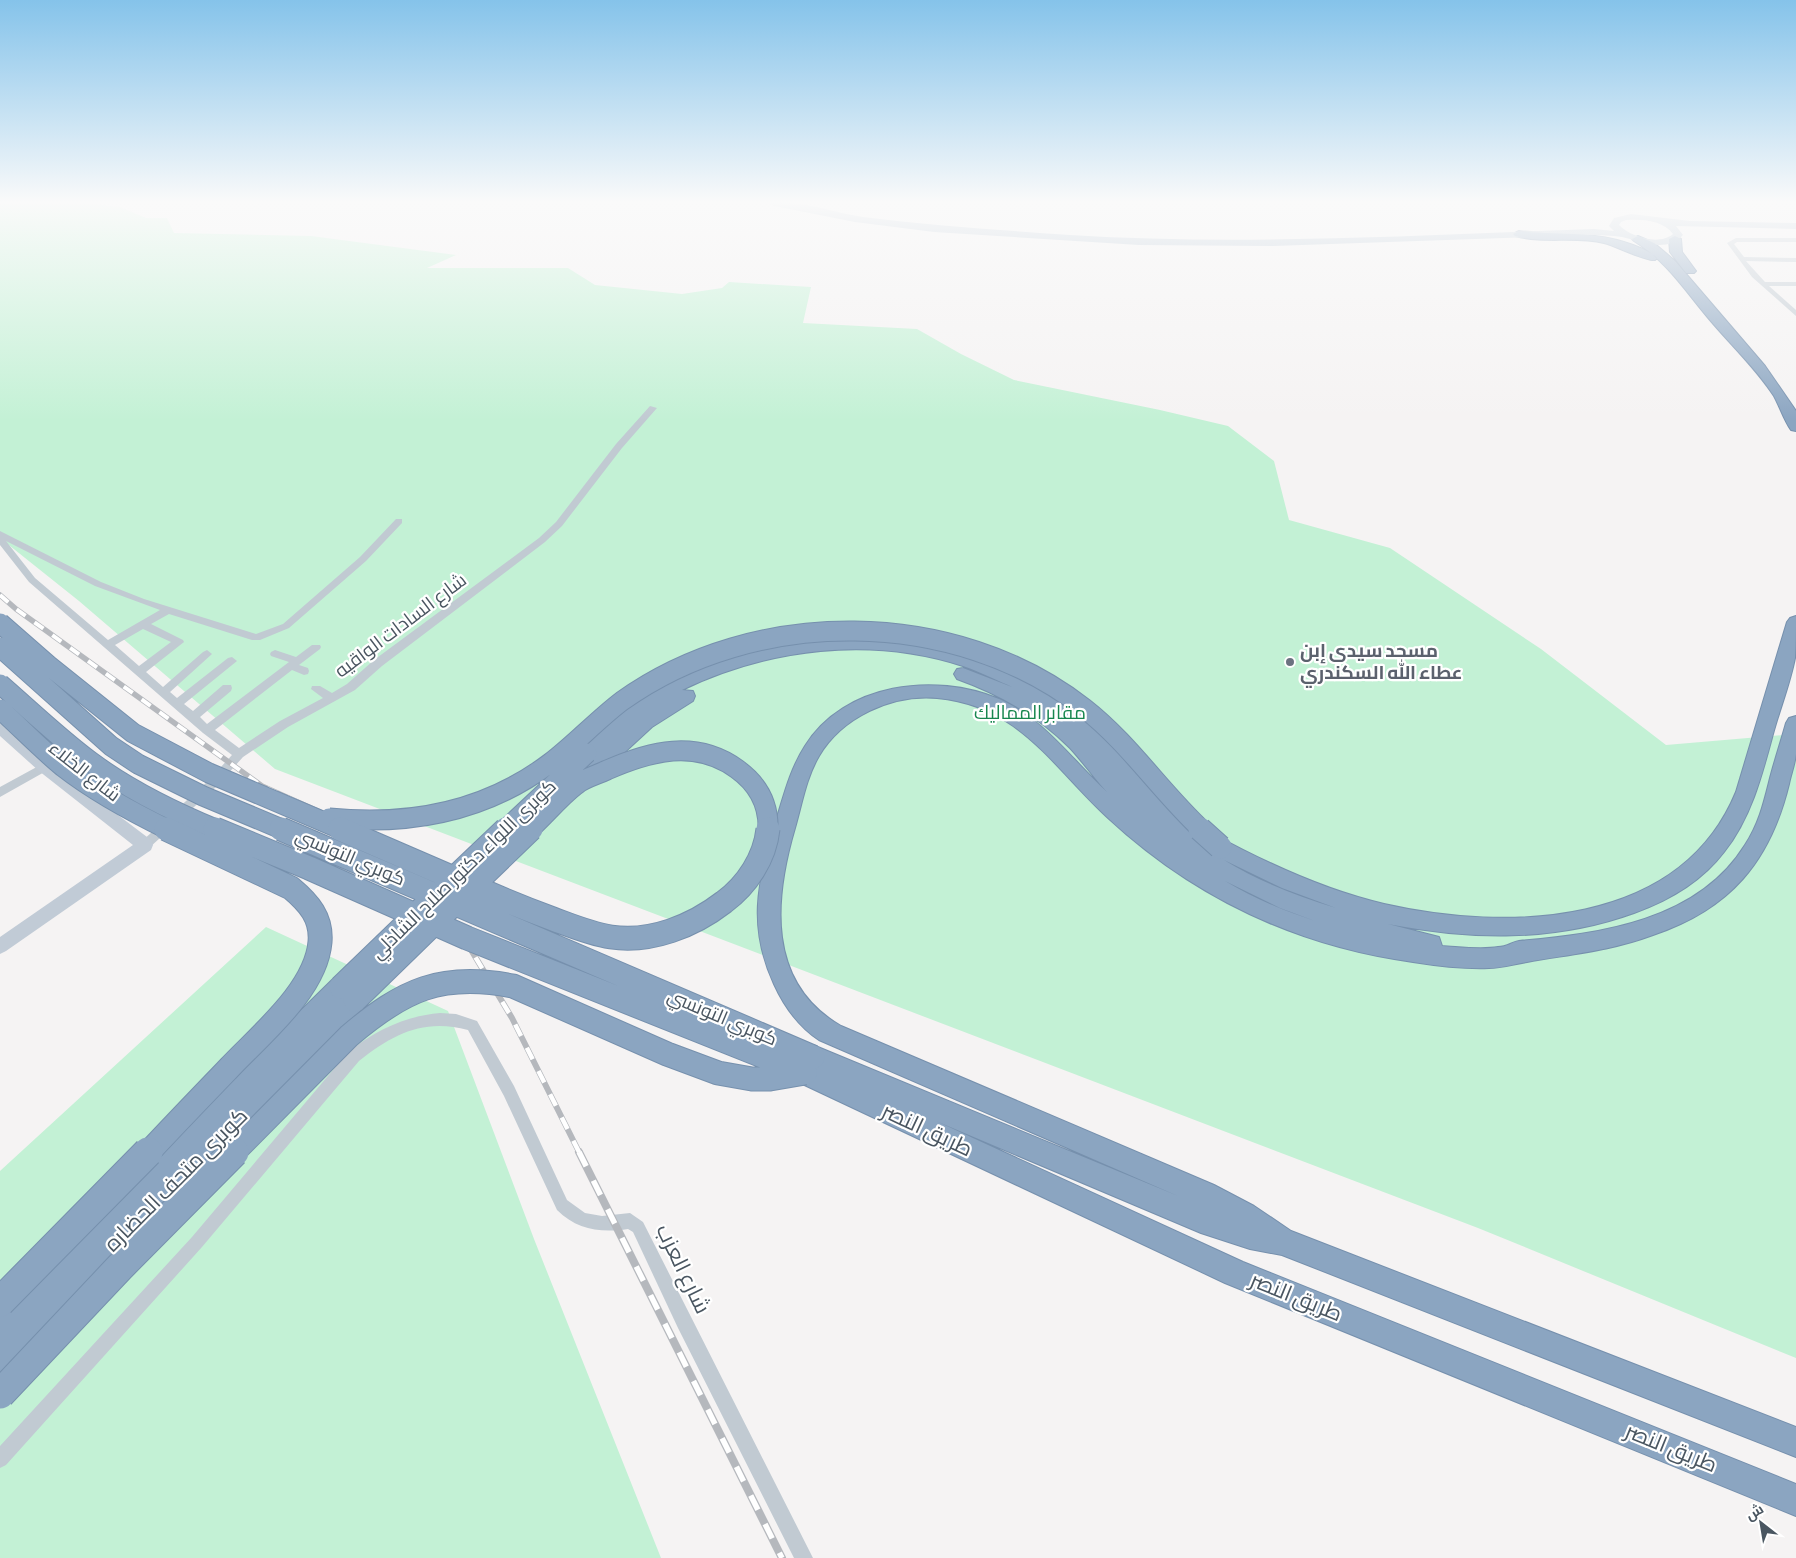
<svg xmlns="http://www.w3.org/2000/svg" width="1796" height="1558" font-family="'Alegreya Sans',Cairo,sans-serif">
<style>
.green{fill:#c3f1d5}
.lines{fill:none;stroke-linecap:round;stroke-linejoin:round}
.highway-casing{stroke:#7690ad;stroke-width:2}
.street{fill:#c1cad2;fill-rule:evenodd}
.secondary{fill:#c1cbd6;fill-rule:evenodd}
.primary{fill:#b3c2d1;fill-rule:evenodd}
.highway{fill:#8ba5c1;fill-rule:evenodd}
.rail-far2-casing{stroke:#b5b8bd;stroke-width:5.5}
.rail-far1-casing{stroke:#b5b8bd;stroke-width:6}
.rail-casing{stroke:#b5b8bd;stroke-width:8}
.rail-far2{stroke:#fff;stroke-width:4;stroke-dasharray:11;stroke-linecap:butt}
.rail-far1{stroke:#fff;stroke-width:4.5;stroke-dasharray:13;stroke-linecap:butt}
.rail{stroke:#fff;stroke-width:5.5;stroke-dasharray:16;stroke-linecap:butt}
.highway-bridge-far2-casing{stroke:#7690ad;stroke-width:21;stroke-linecap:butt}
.highway-bridge-far1-casing{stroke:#7690ad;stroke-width:25;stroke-linecap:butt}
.highway-bridge-casing{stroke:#7690ad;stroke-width:31;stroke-linecap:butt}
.highway-bridge-far2{stroke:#8ba5c1;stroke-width:19}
.highway-bridge-far1{stroke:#8ba5c1;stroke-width:23}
.highway-bridge{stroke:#8ba5c1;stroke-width:29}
.worship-dot{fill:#6b7280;stroke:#fff;stroke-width:2}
.labels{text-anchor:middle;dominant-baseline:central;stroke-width:4.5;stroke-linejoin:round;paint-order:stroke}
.street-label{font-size:19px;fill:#4a5661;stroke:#fff}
.worship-label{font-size:19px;font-weight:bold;fill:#5b616d;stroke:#fff;text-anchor:start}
.park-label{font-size:19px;fill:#17864f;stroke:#fff}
.near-street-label{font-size:22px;fill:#4a5661;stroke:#fff}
</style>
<rect width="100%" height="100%" fill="#f5f3f3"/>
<path class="green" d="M 0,203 L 83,203 L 120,207 L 146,218 L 167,218 L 174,233 L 311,236 L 456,255 L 427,268 L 568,268 L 595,285 L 682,294 L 722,288 L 729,282 L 811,287 L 803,323 L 917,329 L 961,354 L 1014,380 L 1160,410 L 1228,426 L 1274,461 L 1289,520 L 1390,548 L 1541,649 L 1666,745 L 1796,734 L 1796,1358 L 1478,1228 L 275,769 L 79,601 L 0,538 Z
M 266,927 L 448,1011 L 534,1239 L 661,1558 L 0,1558 L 0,1171 Z"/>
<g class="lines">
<defs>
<path id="highway" d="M 1519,231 C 1559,236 1594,230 1633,245 C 1641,248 1651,252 1657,258 L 1655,260 C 1647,262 1616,246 1604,243 C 1575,236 1544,244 1515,236 L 1513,234 Z
M 1638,236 L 1654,243 L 1675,261 L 1765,366 L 1796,411 L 1796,431 L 1791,430 C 1784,420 1780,407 1774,396 C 1756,368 1731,345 1710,320 C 1686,292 1667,261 1634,241 L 1632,239 Z
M 1675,236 L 1681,239 L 1682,252 L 1696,271 L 1694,273 L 1686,273 L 1670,252 L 1669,239 Z
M 1796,616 C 1796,629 1796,645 1795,658 C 1790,684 1780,708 1773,734 C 1762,775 1751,818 1724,852 C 1702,881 1668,901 1634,913 C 1554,942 1471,940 1388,924 L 1439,937 L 1442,946 C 1460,947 1480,950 1498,947 C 1507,947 1512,942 1519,941 C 1600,934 1698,921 1745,845 C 1759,824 1764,802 1770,778 C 1775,759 1781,741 1786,723 L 1789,718 L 1796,716 C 1796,728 1796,742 1796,754 C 1795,764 1791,774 1789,784 C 1770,862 1730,909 1653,935 C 1610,951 1571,954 1527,962 C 1514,964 1502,968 1489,968 C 1463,969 1438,966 1413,962 C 1297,946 1193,897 1107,817 C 1051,765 1020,706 937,698 C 892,694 842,717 819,756 C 806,778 802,804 795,828 C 774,899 766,983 841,1026 L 1214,1185 L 1254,1206 L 1291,1231 L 1796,1427 L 1796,1457 L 1282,1255 L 1250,1249 L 1201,1233 L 936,1121 L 1243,1262 L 1796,1484 L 1796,1516 L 1225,1283 L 796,1081 L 793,1073 L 796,1065 L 803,1062 L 801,1057 L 804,1049 L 813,1045 L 1178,1196 L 819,1040 C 798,1026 784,1006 774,984 C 748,928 757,884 774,827 C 783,799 789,771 805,746 C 844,683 935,672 999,699 C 1043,718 1072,760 1107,792 C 1094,778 1083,762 1070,748 C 1038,716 999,694 957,679 L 954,674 L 957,669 L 963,668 L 1012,687 L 1008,685 C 994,679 978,671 963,666 C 870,636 770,648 682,690 L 693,691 L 695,696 L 693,701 L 652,727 L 587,787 L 580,789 L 573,787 L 570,781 L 573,775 L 591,759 L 587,760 L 580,758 L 577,753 L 580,748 C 608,723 636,697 670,681 C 792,620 954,619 1065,703 C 1118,744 1154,801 1213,834 C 1266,863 1324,890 1384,904 C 1507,932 1680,928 1736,792 L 1787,622 L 1790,618 ZM 1224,860 L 1282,888 L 1336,908 C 1297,896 1258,881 1224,860 ZM 1225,881 L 1280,908 L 1315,921 C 1284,911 1253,898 1225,881 Z
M 341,976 L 349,979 L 353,987 L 351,991 L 355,989 L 363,992 L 367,1000 L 363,1008 L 109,1268 L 10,1373 L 0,1378 L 0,1310 L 74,1233 L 333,979 Z"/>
</defs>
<use href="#highway" class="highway-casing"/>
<path class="street" d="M 1736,238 L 1796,238 L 1796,242 L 1737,242 L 1734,244 L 1744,257 L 1796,258 L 1796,262 L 1746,261 L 1765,282 L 1796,282 L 1796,286 L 1769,286 L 1796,310 L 1796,316 L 1752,277 L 1727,243 Z
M 650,406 L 657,408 L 622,448 L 562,526 L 545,542 L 382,666 L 355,690 L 288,727 L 243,757 L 216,787 L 149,848 L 145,850 L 141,848 L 139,845 L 141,842 L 208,781 L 232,755 L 203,733 L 29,582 L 0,545 L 0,531 L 101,582 L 144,599 L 256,634 L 283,624 L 360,557 L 396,519 L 402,519 L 402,523 L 366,561 L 289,628 L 260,640 L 252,640 L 169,614 L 151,624 L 183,640 L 184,642 L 146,672 L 163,687 L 203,652 L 207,650 L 212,654 L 170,692 L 177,698 L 228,658 L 232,657 L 237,661 L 184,704 L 193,711 L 223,685 L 231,685 L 232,688 L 231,691 L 200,717 L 207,724 L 289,662 L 271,656 L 270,654 L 271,652 L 275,650 L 296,657 L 312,645 L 320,645 L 321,647 L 320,649 L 299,665 L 308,668 L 309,671 L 308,674 L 304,675 L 292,670 L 215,730 L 239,748 L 280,721 L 323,698 L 311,689 L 312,686 L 320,686 L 332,693 L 347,684 L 374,660 L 539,538 L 556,522 L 616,444 ZM 6,541 L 95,586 L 160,610 L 108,640 L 35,578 ZM 143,629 L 171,642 L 139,666 L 115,645 Z
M 44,763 L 48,764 L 50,767 L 48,770 L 0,797 L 0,787 Z
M 440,1013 L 456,1014 L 477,1021 L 514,1086 L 567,1200 L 585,1213 L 602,1216 L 630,1213 L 643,1222 L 813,1558 L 794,1558 L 678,1328 L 633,1232 L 628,1229 C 601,1233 577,1230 557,1210 L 504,1096 L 468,1030 C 424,1018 393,1034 359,1061 L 202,1247 L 6,1465 L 0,1468 L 0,1446 L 192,1237 L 349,1051 C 377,1030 405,1016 440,1013 Z"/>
<path class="secondary" d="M 0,723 L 5,724 L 49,763 L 151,840 L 153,845 L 151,850 L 6,951 L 0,954 L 0,937 L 133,845 L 39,771 L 0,736 Z"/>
<path class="primary" d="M 769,203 C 800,199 833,213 863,217 C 932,226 1001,230 1070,235 C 1245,246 1420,235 1594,229 L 1614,231 L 1609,226 L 1614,218 L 1631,214 L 1690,221 L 1796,223 L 1796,229 L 1676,226 L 1683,235 C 1668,252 1644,243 1626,238 C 1616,235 1604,236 1594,235 L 1273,246 L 1139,245 L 934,232 L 855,222 L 774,206 ZM 1626,220 C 1642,219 1663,220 1673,234 C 1659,246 1631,237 1619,225 L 1621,222 Z"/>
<use href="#highway" class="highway"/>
<defs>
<path id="rail-far2" d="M 0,595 L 16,609 L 262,786 L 360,830"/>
<path id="rail-far1" d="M 357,829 L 414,855 L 512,1018 L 580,1154"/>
<path id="rail" d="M 579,1152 L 782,1558"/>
</defs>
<use href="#rail-far2" class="rail-far2-casing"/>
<use href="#rail-far1" class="rail-far1-casing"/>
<use href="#rail" class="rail-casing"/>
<use href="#rail-far2" class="rail-far2"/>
<use href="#rail-far1" class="rail-far1"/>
<use href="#rail" class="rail"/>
<defs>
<path id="highway-bridge-far2" d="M 0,623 L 48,665 L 133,733 L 209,773 L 343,830
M 0,647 L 111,746 L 138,764 L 203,796 L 284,830
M 0,684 C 30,710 59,738 90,761 C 129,790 174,812 218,830
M 0,709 C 21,728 41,749 63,767 C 95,792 132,812 169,830
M 329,818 C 409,826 485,812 550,763 C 575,744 597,720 622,701 C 755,606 955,607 1084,708 C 1129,743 1161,792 1202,830
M 505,830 L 587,753
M 529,830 C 545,816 559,798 576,785 C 584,778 597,775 607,770 C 650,751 696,739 737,769 C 758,784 769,804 768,830"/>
<path id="highway-bridge-far1" d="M 215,829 L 309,868 L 467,938 L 805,1073
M 281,829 L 813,1057
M 340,829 L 472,886
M 1200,829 L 1220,847
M 472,886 C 499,898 526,909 553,919 C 572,926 591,934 611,937 C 651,943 693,926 724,902 C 747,885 765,858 768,829
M 472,886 L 531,829
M 445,887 L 506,829
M 341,987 L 424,907
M 355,1000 L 472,886
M 147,1154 C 174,1125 202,1096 229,1068 C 260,1035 316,990 320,942 C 322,918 309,903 291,888 L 166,829
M 232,1154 L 349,1036 C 403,990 441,972 513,986 L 667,1054 L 718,1073 L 752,1079 L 770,1079 L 805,1073"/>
<path id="highway-bridge" d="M 0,1302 L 148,1152
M 0,1394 L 119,1268 L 234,1152"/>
</defs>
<use href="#highway-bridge-far2" class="highway-bridge-far2-casing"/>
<use href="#highway-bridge-far1" class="highway-bridge-far1-casing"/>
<use href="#highway-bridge" class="highway-bridge-casing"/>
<use href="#highway-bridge-far2" class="highway-bridge-far2"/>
<use href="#highway-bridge-far1" class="highway-bridge-far1"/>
<use href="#highway-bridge" class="highway-bridge"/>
</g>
<linearGradient id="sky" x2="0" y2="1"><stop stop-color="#85c3ea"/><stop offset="0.48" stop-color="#fafafa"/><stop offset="1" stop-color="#fafafa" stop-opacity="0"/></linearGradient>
<rect width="1796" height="421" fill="url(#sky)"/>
<circle class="worship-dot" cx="1290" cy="662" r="5"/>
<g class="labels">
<g class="street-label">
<text transform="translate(401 626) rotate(-37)">شارع السادات الواقيه</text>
<text transform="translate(84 772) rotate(38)">شارع الخلاء</text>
<text transform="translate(350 858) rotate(23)">كوبري التونسي</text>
<text transform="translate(464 870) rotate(-44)">كوبرى اللواء دكتور صلاح الشاذلي</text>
<text transform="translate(722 1018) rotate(23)">كوبري التونسي</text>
</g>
<g class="worship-label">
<text x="1300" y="651">مسجد سيدى إبن<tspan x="1300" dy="22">عطاء الله السكندري</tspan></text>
</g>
<g class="park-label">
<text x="1030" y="713">مقابر المماليك</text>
</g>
<g class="near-street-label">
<text transform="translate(927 1130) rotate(25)">طريق النصر</text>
<text transform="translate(176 1180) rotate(-45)">كوبرى متحف الحضاره</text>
<text transform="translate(683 1269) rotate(64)">شارع العزب</text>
<text transform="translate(1296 1297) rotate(22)">طريق النصر</text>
<text transform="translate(1671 1448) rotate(22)">طريق النصر</text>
</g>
</g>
<g transform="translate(1761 1523) rotate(329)" stroke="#ffffff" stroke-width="4" paint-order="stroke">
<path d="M0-4L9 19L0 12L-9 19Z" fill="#4a5661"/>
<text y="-8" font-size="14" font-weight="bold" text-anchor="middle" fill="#4a5661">ش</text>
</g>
</svg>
